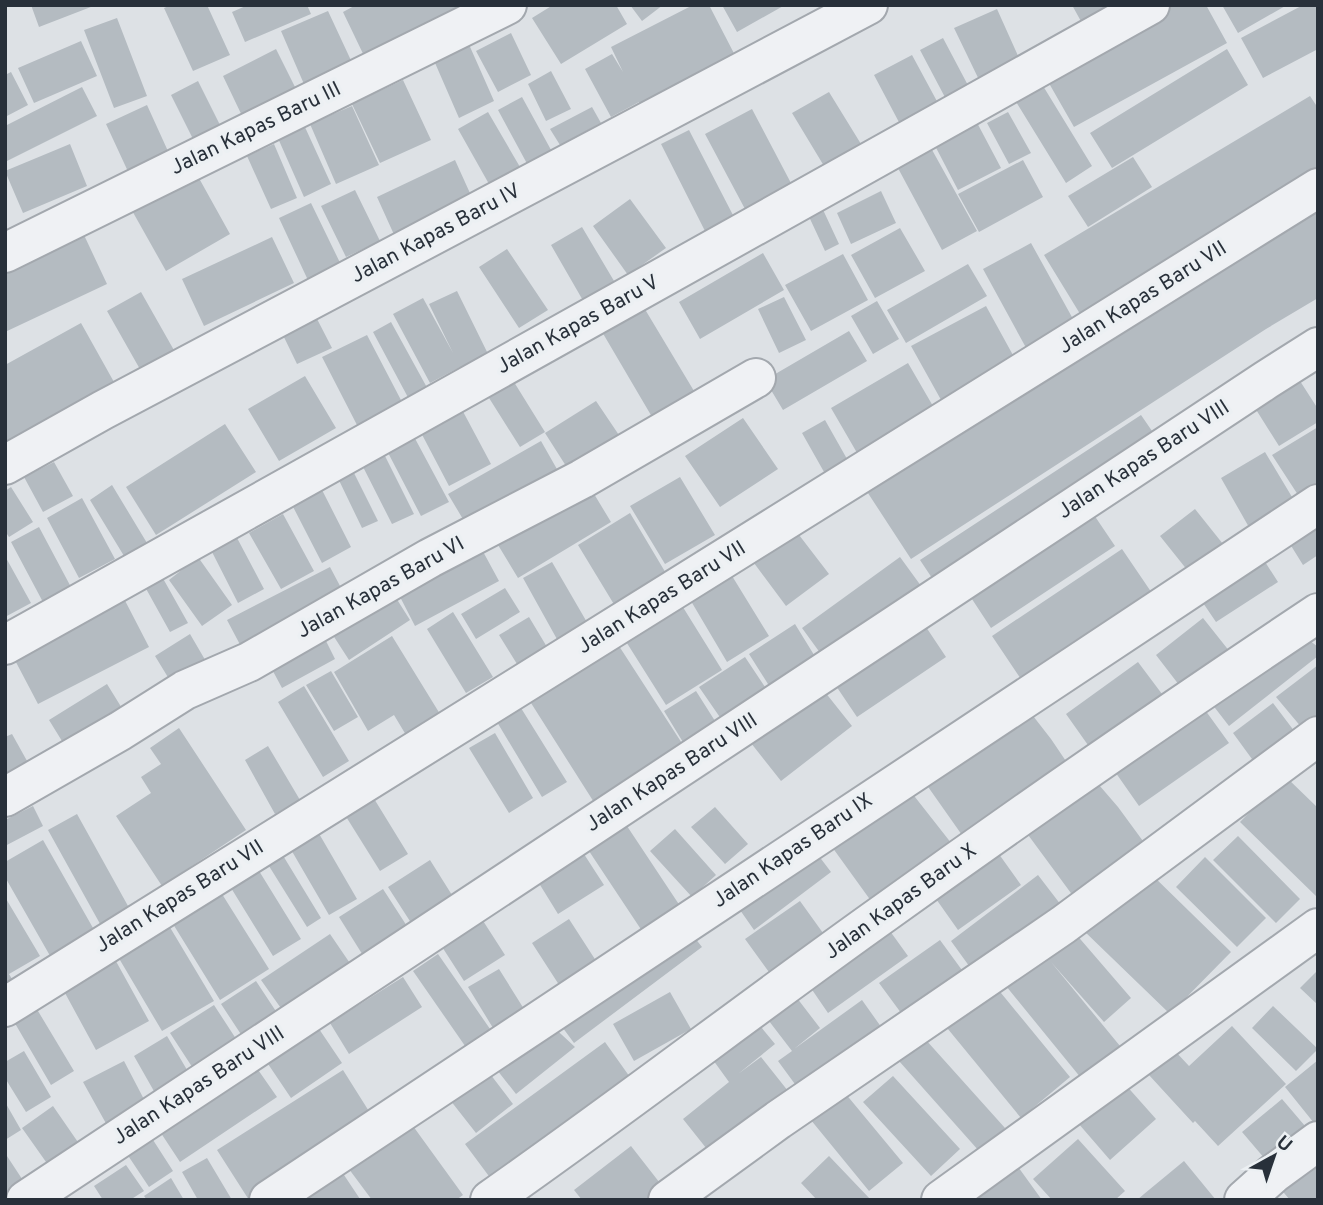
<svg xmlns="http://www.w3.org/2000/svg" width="1323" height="1205" font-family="Overpass,sans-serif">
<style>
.building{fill:#b4bbc1}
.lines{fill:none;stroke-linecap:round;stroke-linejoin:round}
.minor-casing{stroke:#a3a8ae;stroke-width:42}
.minor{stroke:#eff1f4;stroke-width:38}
.labels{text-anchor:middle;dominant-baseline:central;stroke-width:7;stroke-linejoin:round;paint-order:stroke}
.street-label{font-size:21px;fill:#28303a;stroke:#ecf0f3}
</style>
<rect width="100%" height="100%" fill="#dde1e5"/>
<path class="building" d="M 31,5 L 96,5 L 39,27 Z
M 171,5 L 207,5 L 230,55 L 193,71 L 164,8 Z
M 248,5 L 307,5 L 311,14 L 245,42 L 232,12 Z
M 356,5 L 486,5 L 367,62 L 343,12 Z
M 553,5 L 616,5 L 627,24 L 561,64 L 532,18 Z
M 630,5 L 663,5 L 642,21 Z
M 693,5 L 709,5 L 740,65 L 644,113 L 639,102 L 611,117 L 585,69 L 612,54 L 623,72 L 611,47 Z
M 722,5 L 785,5 L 737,32 Z
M 1072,5 L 1143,5 L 1088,34 Z
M 1160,5 L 1206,5 L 1227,43 L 1074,127 L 1042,71 Z
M 1222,5 L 1287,5 L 1238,33 Z
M 1303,5 L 1318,5 L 1318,49 L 1263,78 L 1241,38 Z
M 997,9 L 1023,67 L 982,86 L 954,28 Z
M 328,11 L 355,69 L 307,91 L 281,31 Z
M 117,18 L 147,96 L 114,108 L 84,30 Z
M 511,33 L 531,75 L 498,92 L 476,51 Z
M 943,38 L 971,91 L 948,103 L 920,50 Z
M 467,40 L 494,101 L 459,118 L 432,56 Z
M 81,41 L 97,76 L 34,103 L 18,68 Z
M 276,49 L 299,95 L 245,122 L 223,76 Z
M 1227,49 L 1248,85 L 1112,168 L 1090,133 Z
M 912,55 L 939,105 L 901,126 L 874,75 Z
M 551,71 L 571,109 L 546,121 L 528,84 Z
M 11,72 L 28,105 L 5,117 L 5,75 Z
M 403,80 L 431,140 L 380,163 L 352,104 Z
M 198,81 L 227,139 L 200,153 L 171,95 Z
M 1040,81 L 1092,166 L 1066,183 L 1013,97 Z
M 82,87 L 97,116 L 5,162 L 5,126 Z
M 829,92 L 861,144 L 824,166 L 792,113 Z
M 1310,96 L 1318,108 L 1318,184 L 1085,322 L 1044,255 Z
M 522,97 L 556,159 L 531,171 L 498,110 Z
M 147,105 L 172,160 L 131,178 L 106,124 Z
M 352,106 L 379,165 L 336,184 L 310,124 Z
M 592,107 L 601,123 L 560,145 L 550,129 Z
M 752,109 L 792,185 L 745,209 L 705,134 Z
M 488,112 L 520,167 L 489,184 L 458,129 Z
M 1008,112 L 1031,153 L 1009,164 L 987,123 Z
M 974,117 L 1001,168 L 958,190 L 931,138 Z
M 304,125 L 331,184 L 304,197 L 277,136 Z
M 689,130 L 735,219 L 706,233 L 661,144 Z
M 926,139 L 977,231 L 942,250 L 892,157 Z
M 70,144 L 87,186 L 23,213 L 5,171 Z
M 274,144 L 297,198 L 271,209 L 247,156 Z
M 1133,157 L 1152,187 L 1088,227 L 1068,196 Z
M 455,160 L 474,202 L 396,239 L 377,197 Z
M 1023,160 L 1043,197 L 979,232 L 958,194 Z
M 195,171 L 230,234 L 166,271 L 130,207 Z
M 355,190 L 380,241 L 346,257 L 321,206 Z
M 881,191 L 896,223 L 851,244 L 837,213 Z
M 630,199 L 666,248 L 628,275 L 593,226 Z
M 818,199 L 839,244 L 825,251 L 804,206 Z
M 311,203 L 346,275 L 313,291 L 279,218 Z
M 1318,203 L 1318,298 L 1266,329 L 911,559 L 864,487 Z
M 582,227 L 617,286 L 585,304 L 551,245 Z
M 900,228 L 925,271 L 875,298 L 851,255 Z
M 84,235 L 107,284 L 5,332 L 5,273 Z
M 272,237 L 294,283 L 204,326 L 182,279 Z
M 1031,243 L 1078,328 L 1030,355 L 983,269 Z
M 507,249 L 548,310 L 519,328 L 479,267 Z
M 763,253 L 784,290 L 700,339 L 679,302 Z
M 843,254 L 868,300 L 811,331 L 785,285 Z
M 968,264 L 987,296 L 906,343 L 887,310 Z
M 457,291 L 491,360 L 463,373 L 460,367 L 430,383 L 393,314 L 423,298 L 453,353 L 429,304 Z
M 141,292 L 175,352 L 141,371 L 107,311 Z
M 784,297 L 806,340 L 779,353 L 758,309 Z
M 640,301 L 697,396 L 655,422 L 598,325 Z
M 877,301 L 899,339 L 873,354 L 851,316 Z
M 986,306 L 1019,366 L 945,407 L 911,346 Z
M 316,317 L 332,348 L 297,364 L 282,333 Z
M 391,322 L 430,393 L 411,403 L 373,332 Z
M 81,323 L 119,391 L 5,456 L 5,365 Z
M 849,331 L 867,361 L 783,410 L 765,380 Z
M 367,335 L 402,402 L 357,425 L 322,357 Z
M 908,363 L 937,413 L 860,458 L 831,408 Z
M 509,374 L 545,432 L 520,447 L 484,390 Z
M 305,376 L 336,428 L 279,461 L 248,409 Z
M 1300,381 L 1318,409 L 1318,422 L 1279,446 L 1255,408 Z
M 596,401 L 625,444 L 573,477 L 545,433 Z
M 459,404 L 491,464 L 449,486 L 417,425 Z
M 1141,415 L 1161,444 L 940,590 L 920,560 Z
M 743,418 L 778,469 L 720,507 L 685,456 Z
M 825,420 L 851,466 L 828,479 L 802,433 Z
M 225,424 L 256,472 L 156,535 L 126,487 Z
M 1318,427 L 1318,487 L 1300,498 L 1272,455 Z
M 411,431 L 449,502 L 421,516 L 384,445 Z
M 541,441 L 562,478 L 470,531 L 448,494 Z
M 379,444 L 414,514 L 392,524 L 357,455 Z
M 1265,452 L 1295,502 L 1250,529 L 1221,478 Z
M 54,462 L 73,496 L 43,512 L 24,477 Z
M 350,465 L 378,521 L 362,528 L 335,472 Z
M 680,477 L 715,535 L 665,564 L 630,506 Z
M 319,484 L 351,547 L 322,563 L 289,499 Z
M 588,484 L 611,522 L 518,578 L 495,540 Z
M 112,485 L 147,543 L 124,556 L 90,500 Z
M 11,487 L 33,522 L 9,537 L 5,531 L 5,491 Z
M 82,498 L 115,559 L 79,578 L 47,518 Z
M 1195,509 L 1223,544 L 1188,571 L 1160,536 Z
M 1092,512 L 1115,546 L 991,628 L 968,593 Z
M 1318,512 L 1318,555 L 1303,565 L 1285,536 Z
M 630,513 L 667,575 L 615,606 L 578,545 Z
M 283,514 L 314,571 L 281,589 L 249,533 Z
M 39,527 L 72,589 L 44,604 L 11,542 Z
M 796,531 L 829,574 L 786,606 L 754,563 Z
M 236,536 L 264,589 L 238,603 L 211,550 Z
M 480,546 L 499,581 L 415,626 L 397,591 Z
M 1122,549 L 1158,602 L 1027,688 L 992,636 Z
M 1260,554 L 1278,582 L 1216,622 L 1197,594 Z
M 5,556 L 31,603 L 5,617 Z
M 198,557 L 232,605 L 202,626 L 169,580 Z
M 900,557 L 924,590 L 826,661 L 802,628 Z
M 552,562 L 588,624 L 558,641 L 523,578 Z
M 156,566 L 188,623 L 170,632 L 139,576 Z
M 330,567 L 348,601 L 245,654 L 227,620 Z
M 729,571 L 769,636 L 727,662 L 688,596 Z
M 505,588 L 520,612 L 476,639 L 461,614 Z
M 119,589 L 149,647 L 38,704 L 8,647 Z
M 391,590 L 410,620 L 349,660 L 329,629 Z
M 681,604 L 722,670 L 666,705 L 625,640 Z
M 453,612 L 493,677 L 466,693 L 427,629 Z
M 529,617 L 547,647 L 517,664 L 499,635 Z
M 1203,618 L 1234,657 L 1186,694 L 1156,655 Z
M 922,621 L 946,657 L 857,717 L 832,680 Z
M 795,624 L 819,663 L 773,692 L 749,654 Z
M 321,631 L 335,659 L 282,688 L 267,660 Z
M 1300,633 L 1318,647 L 1318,656 L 1229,726 L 1205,695 Z
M 190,634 L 211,670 L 177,692 L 155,656 Z
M 392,636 L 440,714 L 406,735 L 394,715 L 368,731 L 334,672 Z
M 619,646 L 687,751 L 597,807 L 531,703 Z
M 745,657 L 771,696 L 726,726 L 699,687 Z
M 1138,662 L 1168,702 L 1095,755 L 1066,714 Z
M 1318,665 L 1318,716 L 1302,728 L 1276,697 Z
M 331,671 L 358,717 L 334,731 L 306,685 Z
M 817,682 L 852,726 L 781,781 L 747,738 Z
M 107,684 L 128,718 L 70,754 L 49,720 Z
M 304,686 L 349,761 L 323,777 L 278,702 Z
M 696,691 L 722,732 L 689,752 L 664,711 Z
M 1023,703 L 1051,739 L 1074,773 L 969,845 L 919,774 Z
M 1200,703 L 1229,743 L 1139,806 L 1111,766 Z
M 1273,703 L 1301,740 L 1260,770 L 1233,733 Z
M 521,708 L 567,782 L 542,797 L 497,722 Z
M 179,728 L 246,830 L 162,886 L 116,816 L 151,793 L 141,777 L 161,764 L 150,748 Z
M 495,733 L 533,798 L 509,813 L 469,748 Z
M 12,734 L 31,768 L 5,783 L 5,737 Z
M 268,746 L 300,800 L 275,814 L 245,760 Z
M 1285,776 L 1318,808 L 1318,898 L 1240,822 Z
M 1093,778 L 1118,807 L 1151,852 L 1079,904 L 1023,828 Z
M 904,783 L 959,853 L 879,912 L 827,840 Z
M 373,797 L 408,854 L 380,871 L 345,815 Z
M 33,806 L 43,826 L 5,846 L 5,820 Z
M 715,807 L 748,844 L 725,864 L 691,827 Z
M 77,814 L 133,915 L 104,931 L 48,830 Z
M 623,820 L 688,918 L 650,943 L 585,845 Z
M 314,825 L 357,899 L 329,915 L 286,841 Z
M 675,829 L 716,875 L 692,897 L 650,851 Z
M 1238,836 L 1300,899 L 1276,923 L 1213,860 Z
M 43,840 L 97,935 L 53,961 L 5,877 L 5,862 Z
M 991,843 L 1021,885 L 958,930 L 929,889 Z
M 812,847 L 831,872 L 754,930 L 733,900 Z
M 279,849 L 321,918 L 307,927 L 264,858 Z
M 582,851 L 604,885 L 558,914 L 537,880 Z
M 1205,857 L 1266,918 L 1237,947 L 1176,887 Z
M 430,860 L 457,903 L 415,929 L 388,887 Z
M 256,866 L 301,939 L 273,956 L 228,883 Z
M 1148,871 L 1231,952 L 1170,1014 L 1082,929 Z
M 1038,875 L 1061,905 L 972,970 L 951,941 Z
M 383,889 L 414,937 L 369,965 L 339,917 Z
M 222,894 L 269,969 L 220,1000 L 173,924 Z
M 5,897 L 40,956 L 9,974 L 12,979 L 5,983 Z
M 800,901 L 828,940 L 774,979 L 745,939 Z
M 478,913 L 505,955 L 464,981 L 437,939 Z
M 165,919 L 214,1001 L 162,1031 L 114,950 Z
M 569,919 L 600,967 L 563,991 L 532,943 Z
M 882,920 L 908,956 L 828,1013 L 804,978 Z
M 687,928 L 702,947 L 574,1043 L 560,1024 Z
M 1075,933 L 1131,998 L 1104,1022 L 1051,962 L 1120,1046 L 1081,1078 L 1006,986 Z
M 330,934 L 358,975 L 290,1021 L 261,980 Z
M 940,940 L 967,977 L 907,1021 L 879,983 Z
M 112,954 L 149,1021 L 96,1050 L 59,982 Z
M 438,954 L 497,1039 L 472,1056 L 413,971 Z
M 499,969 L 524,1009 L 493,1028 L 468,987 Z
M 1318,970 L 1318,1005 L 1300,988 Z
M 403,977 L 422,1007 L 349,1054 L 330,1023 Z
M 256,981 L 285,1025 L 250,1048 L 221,1004 Z
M 992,982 L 1070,1077 L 1021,1118 L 943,1023 Z
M 787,985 L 820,1028 L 794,1049 L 862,1000 L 884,1031 L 800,1091 L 778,1061 L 792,1051 L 759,1008 Z
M 670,992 L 691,1029 L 634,1061 L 613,1024 Z
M 214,1005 L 242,1048 L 198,1076 L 170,1033 Z
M 35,1006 L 74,1071 L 51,1085 L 13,1020 Z
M 1273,1006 L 1318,1049 L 1296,1071 L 1252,1028 Z
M 752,1016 L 775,1044 L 738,1074 L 761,1057 L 792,1096 L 714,1158 L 683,1119 L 729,1082 L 708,1053 Z
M 548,1022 L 575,1047 L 516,1094 L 490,1061 Z
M 315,1023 L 342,1063 L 291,1098 L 264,1058 Z
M 1232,1026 L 1286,1084 L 1218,1146 L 1195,1121 L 1193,1123 L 1149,1075 L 1175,1051 L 1189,1066 Z
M 917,1030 L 1005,1128 L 979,1151 L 891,1052 Z
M 167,1036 L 193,1080 L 159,1100 L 134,1056 Z
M 605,1042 L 637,1087 L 497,1187 L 465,1144 Z
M 24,1051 L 51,1097 L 26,1112 L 5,1078 L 5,1062 Z
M 1318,1060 L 1318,1128 L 1285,1087 Z
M 124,1061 L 148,1107 L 108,1127 L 83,1082 Z
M 252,1061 L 277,1097 L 180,1162 L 155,1124 Z
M 481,1062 L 513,1104 L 476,1133 L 443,1091 Z
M 343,1070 L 377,1124 L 258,1200 L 249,1200 L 217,1150 Z
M 893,1076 L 960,1149 L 931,1176 L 863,1102 Z
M 1124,1083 L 1156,1119 L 1110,1160 L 1078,1123 Z
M 840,1087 L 903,1163 L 869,1191 L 806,1114 Z
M 1282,1099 L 1311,1133 L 1271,1166 L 1242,1132 Z
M 5,1102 L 21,1130 L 5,1140 Z
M 53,1106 L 82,1148 L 51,1169 L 22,1128 Z
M 405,1115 L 463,1195 L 456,1200 L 372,1200 L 340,1157 Z
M 146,1129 L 173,1171 L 149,1187 L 121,1145 Z
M 1078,1139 L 1125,1191 L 1115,1200 L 1052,1200 L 1033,1179 Z
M 1318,1144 L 1318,1200 L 1290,1200 L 1273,1180 Z
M 631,1146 L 663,1187 L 645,1200 L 582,1200 L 574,1190 Z
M 5,1153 L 26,1185 L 5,1198 Z
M 829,1156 L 871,1200 L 817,1200 L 801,1183 Z
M 207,1158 L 232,1200 L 198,1200 L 182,1172 Z
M 1184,1161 L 1216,1200 L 1137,1200 L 1144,1194 Z
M 336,1163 L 360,1199 L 279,1200 Z
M 1016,1164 L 1042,1200 L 972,1200 Z
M 126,1165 L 144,1191 L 130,1200 L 103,1200 L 94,1186 Z
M 171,1178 L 184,1200 L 147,1200 L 144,1196 Z"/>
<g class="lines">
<defs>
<path id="minor" d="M 5,253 L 507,5
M 5,465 L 103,410 L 868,5
M 5,645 L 1150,5
M 5,797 L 120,731 L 185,690 L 249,662 L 430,558 L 582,479 L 756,378
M 5,1007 L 1318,188
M 26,1200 L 1266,380 L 1318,347
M 269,1200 L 1318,504
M 490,1200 C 623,1107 751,1008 883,914 C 1026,811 1171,711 1318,613
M 668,1200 L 778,1120 L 1063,925 L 1318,736
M 941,1200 L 1318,928
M 1244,1200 L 1273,1174 L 1318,1141"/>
</defs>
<use href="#minor" class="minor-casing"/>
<use href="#minor" class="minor"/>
</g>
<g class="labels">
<g class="street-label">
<text transform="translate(256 129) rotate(-26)">Jalan Kapas Baru III</text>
<text transform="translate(436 234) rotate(-28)">Jalan Kapas Baru IV</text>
<text transform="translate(1143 298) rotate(-32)">Jalan Kapas Baru VII</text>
<text transform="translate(578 325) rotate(-29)">Jalan Kapas Baru V</text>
<text transform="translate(1144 460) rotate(-33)">Jalan Kapas Baru VIII</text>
<text transform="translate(381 588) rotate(-29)">Jalan Kapas Baru VI</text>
<text transform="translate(662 598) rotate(-32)">Jalan Kapas Baru VII</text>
<text transform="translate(672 773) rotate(-33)">Jalan Kapas Baru VIII</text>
<text transform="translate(793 851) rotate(-34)">Jalan Kapas Baru IX</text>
<text transform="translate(180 897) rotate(-32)">Jalan Kapas Baru VII</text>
<text transform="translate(901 902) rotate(-36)">Jalan Kapas Baru X</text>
<text transform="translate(199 1086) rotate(-33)">Jalan Kapas Baru VIII</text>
</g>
</g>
<rect width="1323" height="1205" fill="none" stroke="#28303a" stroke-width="14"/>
<g transform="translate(1274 1156) rotate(40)" stroke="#ecf0f3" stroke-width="5" paint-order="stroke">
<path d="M0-5L12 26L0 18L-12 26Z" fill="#28303a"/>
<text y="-10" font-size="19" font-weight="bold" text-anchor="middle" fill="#28303a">U</text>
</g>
</svg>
